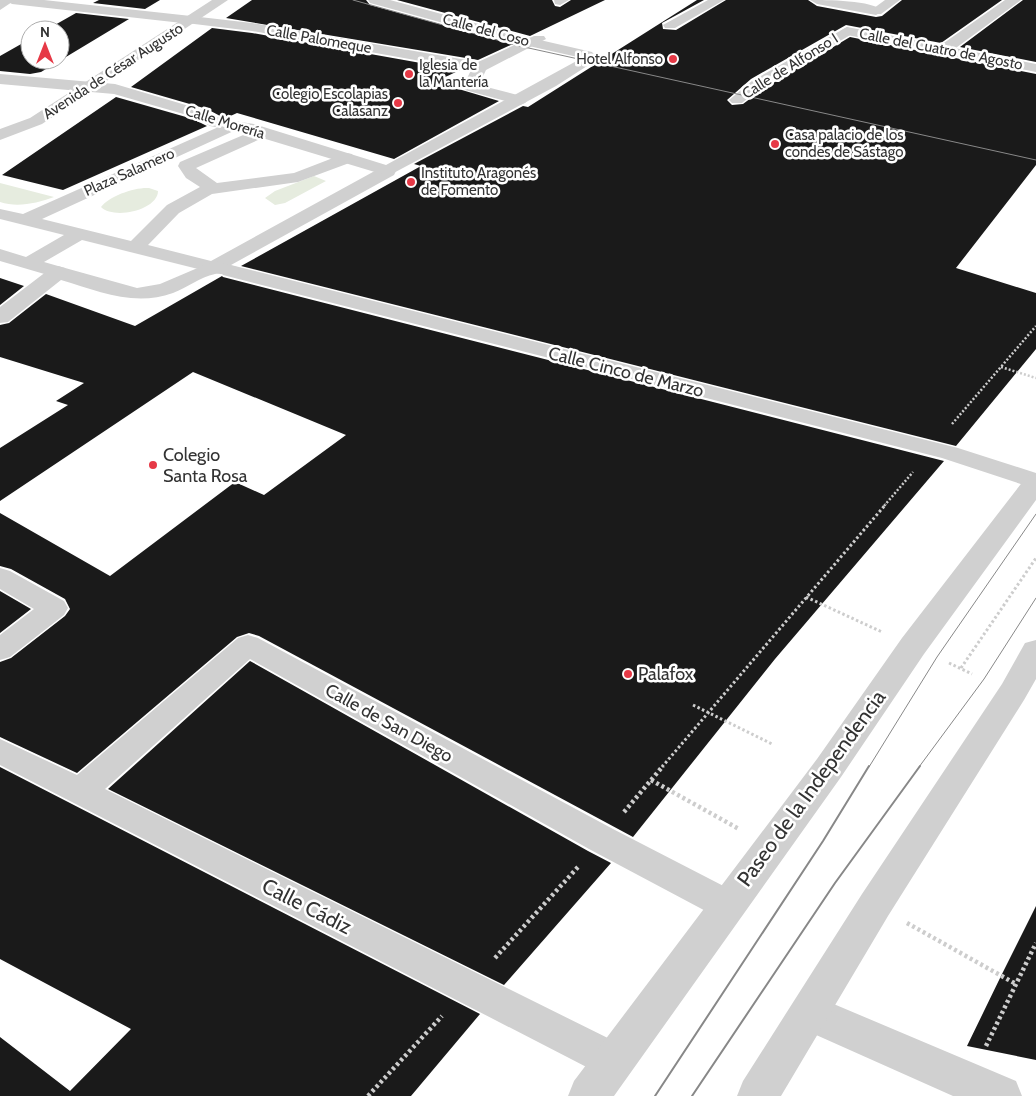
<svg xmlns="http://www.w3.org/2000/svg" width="1036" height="1096" font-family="Cabin,sans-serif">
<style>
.green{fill:#e6ecdf}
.building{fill:#1a1a1a}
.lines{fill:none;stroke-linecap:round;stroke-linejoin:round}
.path-far2{stroke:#cdcdcd;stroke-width:2.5;stroke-dasharray:2 2;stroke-linecap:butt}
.path-far1{stroke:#cdcdcd;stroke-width:3;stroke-dasharray:2.5 2.5;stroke-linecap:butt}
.path{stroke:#cdcdcd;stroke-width:4.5;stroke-dasharray:3 3;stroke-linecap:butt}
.pedestrian{fill:#d0d0d0;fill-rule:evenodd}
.minor{fill:#d0d0d0;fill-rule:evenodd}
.tertiary{fill:#d0d0d0;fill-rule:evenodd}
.tram-far1{stroke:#888;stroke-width:1}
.tram{stroke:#888;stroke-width:2}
.poi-dot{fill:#e63946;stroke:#fff;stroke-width:2}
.labels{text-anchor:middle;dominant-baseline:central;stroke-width:5;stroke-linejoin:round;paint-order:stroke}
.far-street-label{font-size:15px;fill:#333;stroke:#fff}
.far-poi-label{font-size:15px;fill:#333;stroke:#fff;text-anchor:start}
.street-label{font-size:18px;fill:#333;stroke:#fff}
.poi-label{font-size:18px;fill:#333;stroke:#fff;text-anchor:start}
.near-street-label{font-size:21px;fill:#333;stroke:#fff}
</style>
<rect width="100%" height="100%" fill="#fff"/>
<path class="green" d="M 314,176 L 326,181 L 285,203 L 275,205 L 265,198 L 275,191 Z
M 0,183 L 54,197 C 37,203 18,208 0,202 Z
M 149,188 L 158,191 C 158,210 114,220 101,207 C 109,196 135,187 149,188 Z"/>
<path class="building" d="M 99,0 L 160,0 L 145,9 L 93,3 Z
M 252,0 L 366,0 L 370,5 L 513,44 L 478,60 L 226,18 Z
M 397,0 L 552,0 L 555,6 L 560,7 L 571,0 L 605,0 L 530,36 Z
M 697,0 L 704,0 L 662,23 L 663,29 L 676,30 L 726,0 L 808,0 L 817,6 L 876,17 L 882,16 L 902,0 L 1002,0 L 941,43 L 846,25 L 751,79 L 727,100 L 732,105 L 743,104 L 763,89 L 850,37 L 1036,74 L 1036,165 L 956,268 L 1036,293 L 1036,349 L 956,446 L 241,266 L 421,166 L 414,164 L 523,106 L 528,107 Z
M 1023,0 L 1036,0 L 1036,62 L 960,47 Z
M 76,13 L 129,19 L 41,72 L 30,74 L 0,71 L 0,56 L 30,39 L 30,60 L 60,60 L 60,30 L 46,30 Z
M 212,28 L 252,33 L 460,70 L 435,82 L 499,101 L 394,159 L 237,113 L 226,118 L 222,117 L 207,109 L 131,87 Z
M 116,97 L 193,119 L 207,126 L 63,190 L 2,175 Z
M 222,276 L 223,277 L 944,461 L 775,659 L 633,837 L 259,636 L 249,633 L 237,637 L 77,773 L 0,737 L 0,662 L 11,658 L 65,616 L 70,609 L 65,599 L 11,569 L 0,566 L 0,513 L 110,576 L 235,482 L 264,495 L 346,435 L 193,372 L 0,501 L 0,448 L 68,405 L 56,401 L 84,383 L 0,357 L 0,325 L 9,323 L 46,294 L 135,326 Z
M 0,278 L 24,286 L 0,305 Z
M 0,591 L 31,609 L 0,633 Z
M 250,661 L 588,851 L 611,863 L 504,985 L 108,789 Z
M 0,767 L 480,1014 L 411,1096 L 0,1096 L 0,1037 L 70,1091 L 131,1029 L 0,959 Z
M 1036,906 L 1036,1060 L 967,1046 L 1001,976 Z"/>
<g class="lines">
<path class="path-far2" d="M 1001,367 L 1036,378
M 952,424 L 1036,326
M 884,506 L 913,472"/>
<path class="path-far1" d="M 806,597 L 882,632
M 949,663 L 972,674
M 961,668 L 1036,558
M 693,705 L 772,744
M 662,767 L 886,504"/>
<path class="path" d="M 651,780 L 739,829
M 624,812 L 663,766
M 907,923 L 1016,984
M 495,958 L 578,867
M 986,1046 L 1036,943
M 368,1096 L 442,1016"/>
<path class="pedestrian" d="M 0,0 L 15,0 L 0,10 Z
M 708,0 L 724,0 L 675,28 L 665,28 L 663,25 Z
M 885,0 L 900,0 L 881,14 L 871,14 L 870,11 Z
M 191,16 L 252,23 L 478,62 L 534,36 L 544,36 L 546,39 L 486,70 L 479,85 L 525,97 L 528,100 L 525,103 L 520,105 L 465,90 L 463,87 L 471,70 L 252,31 L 186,23 L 184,20 L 186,17 Z
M 847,27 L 854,31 L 852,34 L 762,87 L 742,103 L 732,103 L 729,100 L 752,81 Z
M 944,46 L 1036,64 L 1036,72 L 939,53 L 937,50 Z
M 232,121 L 238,123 L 240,126 L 238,129 L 42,219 L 131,241 L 167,205 L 200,187 L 186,178 L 178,166 L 180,162 L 255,130 L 267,130 L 269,133 L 267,136 L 196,168 L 217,183 L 294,173 L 346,153 L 352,154 L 354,158 L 352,162 L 298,182 L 212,194 L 179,213 L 148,245 L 211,261 L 382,167 L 394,167 L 396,171 L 394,175 L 231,265 L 958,448 L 1036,473 L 1036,489 L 942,458 L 223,275 L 220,271 L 214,273 L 82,240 L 44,262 L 65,268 L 68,272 L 65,276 L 58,278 L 0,261 L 0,249 L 26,257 L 64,235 L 0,219 L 0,209 L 23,214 Z
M 0,568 L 10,571 L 64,601 L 68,608 L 64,615 L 10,657 L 0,660 L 0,635 L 34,609 L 0,589 Z
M 248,635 L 258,638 L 613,829 L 739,894 L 745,905 L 739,916 L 727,920 L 715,916 L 589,849 L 250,659 L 105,789 L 628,1048 L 633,1061 L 628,1074 L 614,1080 L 600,1074 L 0,765 L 0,739 L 77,775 L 238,638 Z"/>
<path class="minor" d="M 5,0 L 44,0 L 191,16 L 198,20 L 191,24 L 12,4 Z
M 368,0 L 390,0 L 527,37 L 592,52 L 598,59 L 556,86 L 388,176 L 246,133 L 210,126 L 194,117 L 114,94 L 0,84 L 0,74 L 115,84 L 206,111 L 221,119 L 254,124 L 386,165 L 582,58 L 520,44 L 370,3 Z
M 554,0 L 569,0 L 560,5 L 555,4 Z
M 810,0 C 826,0 873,0 883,11 L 876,15 L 817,4 Z
M 1005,0 L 1021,0 L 949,53 L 944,54 L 847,35 L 840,31 L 847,27 L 941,45 Z
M 214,261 L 237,267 L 240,271 L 237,275 C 229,277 222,273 215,274 C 200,277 187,288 173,293 C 134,307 98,291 61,280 L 8,322 L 0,323 L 0,307 L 51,268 L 58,266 L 137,288 L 160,284 Z
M 810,994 L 1016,1081 L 1022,1096 L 953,1096 L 796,1026 L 790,1013 L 796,1000 Z"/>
<path class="tertiary" d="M 212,0 L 228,0 L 42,124 L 0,140 L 0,129 L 30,118 Z
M 1036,474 L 1036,500 L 924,654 L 841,777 L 614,1096 L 568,1096 L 574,1081 L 817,759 L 902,638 L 1027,476 Z
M 1036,640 L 1036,679 L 1024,700 L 888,916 L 781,1096 L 737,1096 L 743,1081 L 862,894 L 1002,684 L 1025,643 Z"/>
<path class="tram-far1" d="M 353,0 L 515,45 L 1036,160
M 869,767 L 937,657 L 1036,514
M 919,767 L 984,679 L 1036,598"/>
<path class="tram" d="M 655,1096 L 823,841 L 869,766
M 692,1096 L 835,883 L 920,766"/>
</g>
<g class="poi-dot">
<circle cx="673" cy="59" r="5"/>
<circle cx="409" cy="74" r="5"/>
<circle cx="398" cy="103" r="5"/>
<circle cx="775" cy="144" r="5"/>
<circle cx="411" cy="182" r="5"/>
<circle cx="153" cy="465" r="5"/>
<circle cx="628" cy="674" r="5"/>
</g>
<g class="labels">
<g class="far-street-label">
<text transform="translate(486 30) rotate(15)">Calle del Coso</text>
<text transform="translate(319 39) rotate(10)">Calle Palomeque</text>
<text transform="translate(941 49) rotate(11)">Calle del Cuatro de Agosto</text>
<text transform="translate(790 66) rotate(-32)">Calle de Alfonso I</text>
<text transform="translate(113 71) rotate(-33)">Avenida de César Augusto</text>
<text transform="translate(225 122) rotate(17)">Calle Morería</text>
<text transform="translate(129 172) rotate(-24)">Plaza Salamero</text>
</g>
<g class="far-poi-label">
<text x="663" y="59" text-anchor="end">Hotel Alfonso</text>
<text x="419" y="65">Iglesia de<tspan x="419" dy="17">la Mantería</tspan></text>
<text x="388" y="94" text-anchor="end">Colegio Escolapias<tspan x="388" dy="17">Calasanz</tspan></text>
<text x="785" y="135">Casa palacio de los<tspan x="785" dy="17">condes de Sástago</tspan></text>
<text x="421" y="173">Instituto Aragonés<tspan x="421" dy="17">de Fomento</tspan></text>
</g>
<g class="street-label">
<text transform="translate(626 372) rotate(14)">Calle Cinco de Marzo</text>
<text transform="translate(389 723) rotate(29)">Calle de San Diego</text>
</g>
<g class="poi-label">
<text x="163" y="455">Colegio<tspan x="163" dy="21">Santa Rosa</tspan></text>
<text x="638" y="674">Palafox</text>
</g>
<g class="near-street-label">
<text transform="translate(811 788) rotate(-54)">Paseo de la Independencia</text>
<text transform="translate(307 906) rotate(27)">Calle Cádiz</text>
</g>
</g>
<g transform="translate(45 45)"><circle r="24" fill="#ffffff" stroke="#adadad"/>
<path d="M0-4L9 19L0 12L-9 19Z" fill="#e63946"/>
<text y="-8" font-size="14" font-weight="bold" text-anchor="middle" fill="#333333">N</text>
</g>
</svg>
